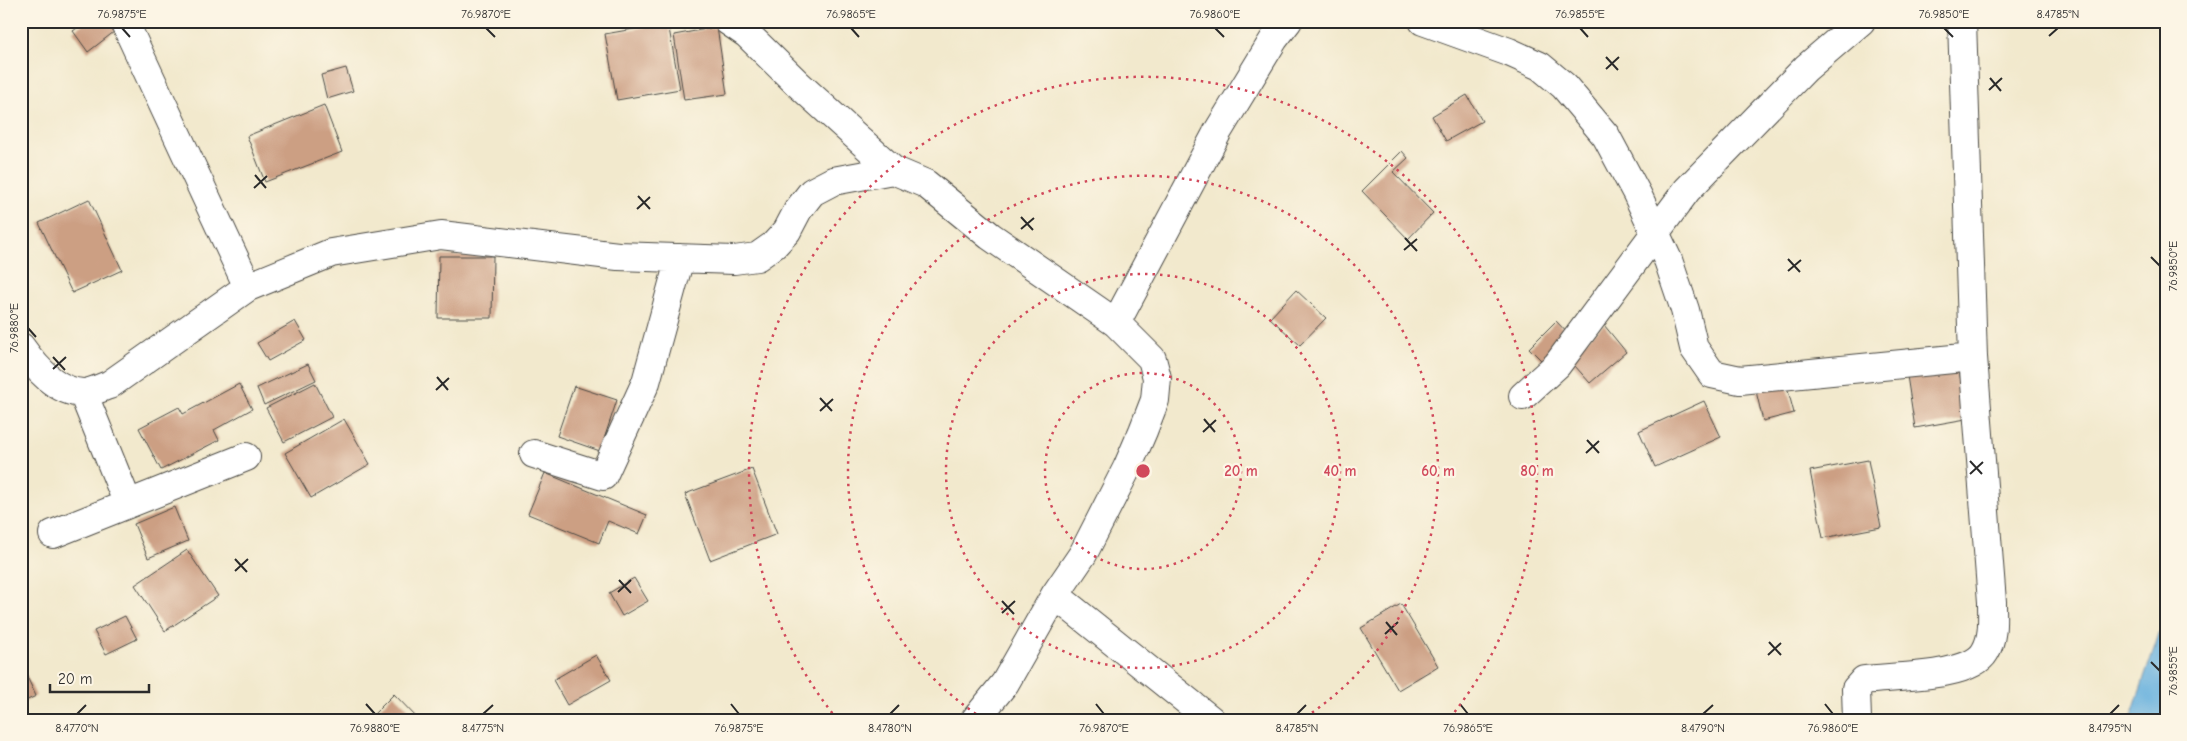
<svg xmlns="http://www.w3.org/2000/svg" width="2187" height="741" font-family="'Comic Neue',sans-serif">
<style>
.water{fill:#66b0de;stroke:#486e84}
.building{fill:#cc9f83}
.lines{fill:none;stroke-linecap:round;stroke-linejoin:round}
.minor-casing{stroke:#494843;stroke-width:30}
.minor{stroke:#fff;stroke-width:28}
.ticks{fill:none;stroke:#2b2b2b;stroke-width:2}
.ring{fill:none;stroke:#d1495b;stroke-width:2.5;stroke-dasharray:2.5 5}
.centre{fill:#d1495b;stroke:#fcf5e5;stroke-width:2.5}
.ring-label{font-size:15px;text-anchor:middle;font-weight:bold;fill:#d1495b;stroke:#fcf5e5;stroke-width:4.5;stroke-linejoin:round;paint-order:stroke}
.neatline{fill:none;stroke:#2b2b2b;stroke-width:2}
.ticks-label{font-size:12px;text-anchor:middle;fill:#2b2b2b}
</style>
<rect width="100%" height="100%" fill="#fcf5e5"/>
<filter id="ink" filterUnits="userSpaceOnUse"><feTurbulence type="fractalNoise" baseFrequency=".02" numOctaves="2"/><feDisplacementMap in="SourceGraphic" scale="10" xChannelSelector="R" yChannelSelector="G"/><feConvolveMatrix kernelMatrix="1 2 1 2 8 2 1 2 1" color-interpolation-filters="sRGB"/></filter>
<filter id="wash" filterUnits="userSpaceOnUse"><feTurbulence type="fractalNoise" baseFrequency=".0096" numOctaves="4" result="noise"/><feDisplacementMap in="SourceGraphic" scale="20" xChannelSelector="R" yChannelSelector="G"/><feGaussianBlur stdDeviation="1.12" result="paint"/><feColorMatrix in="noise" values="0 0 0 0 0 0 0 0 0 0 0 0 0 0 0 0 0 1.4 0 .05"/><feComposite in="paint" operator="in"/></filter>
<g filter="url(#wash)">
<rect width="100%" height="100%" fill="#f2e9cd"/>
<path class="water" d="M 2166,613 L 2166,720 L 2130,720 Z"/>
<g id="blocks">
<path class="building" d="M 87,21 L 114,21 L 119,28 L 88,52 L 73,31 Z
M 668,23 L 680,89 L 617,100 L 605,34 Z
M 717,27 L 727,94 L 684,100 L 674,35 Z
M 346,68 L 353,91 L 327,99 L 321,75 Z
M 1467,95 L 1482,121 L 1446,141 L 1432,116 Z
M 324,105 L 342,152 L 265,182 L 247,136 Z
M 1402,151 L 1408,158 L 1393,172 L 1433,213 L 1408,239 L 1362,191 Z
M 89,199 L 122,270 L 72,293 L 39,223 Z
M 439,256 L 493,256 L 492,318 L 438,318 Z
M 1296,290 L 1326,318 L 1300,345 L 1270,318 Z
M 295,321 L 306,340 L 268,361 L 257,343 Z
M 1556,321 L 1573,339 L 1546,365 L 1529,348 Z
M 1604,325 L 1626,352 L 1590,383 L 1567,357 Z
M 1958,361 L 1966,419 L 1915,428 L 1906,369 Z
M 308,364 L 316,380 L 264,405 L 257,388 Z
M 315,383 L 332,417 L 284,442 L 266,408 Z
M 1786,383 L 1794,413 L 1763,421 L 1756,391 Z
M 239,384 L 252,409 L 214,430 L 219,440 L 161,470 L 139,428 L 179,407 L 183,414 Z
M 574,386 L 617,400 L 600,451 L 557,436 Z
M 1704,401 L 1721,437 L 1655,467 L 1639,431 Z
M 344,419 L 370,464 L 311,498 L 285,453 Z
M 1868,460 L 1881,527 L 1823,538 L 1810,471 Z
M 752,469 L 777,534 L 710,560 L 685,494 Z
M 545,473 L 647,515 L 639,534 L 608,521 L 599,543 L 528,514 Z
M 174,507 L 188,541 L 148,558 L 134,524 Z
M 187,550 L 218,596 L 165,631 L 135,585 Z
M 634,578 L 648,601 L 622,616 L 609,593 Z
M 1401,604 L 1438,666 L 1398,690 L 1361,628 Z
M 125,616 L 137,639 L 106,654 L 94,631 Z
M 596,655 L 611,680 L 567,705 L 553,680 Z
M 21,664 L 36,696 L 21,703 Z
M 394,694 L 419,720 L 377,720 L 373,715 Z"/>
</g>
</g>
<g filter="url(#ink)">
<use href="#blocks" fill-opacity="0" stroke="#494843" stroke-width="1"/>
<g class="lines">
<defs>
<path id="minor" d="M 124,21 L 248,287
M 728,21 L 747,34 L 797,83 L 893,170
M 1423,21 L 1509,52 L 1540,66 L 1564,86 L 1606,136 L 1637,194 L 1668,260 L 1685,310 L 1694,348 L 1712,374 L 1740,380 L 1973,357
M 1116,323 L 1218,131 L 1274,39 L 1288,21
M 21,347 C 35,367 56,392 83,393 C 91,393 102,387 109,385 L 248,287 L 331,253 L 441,235 L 618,256 L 734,260 L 757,257 L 774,245 L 787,231 L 798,210 L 812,192 L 833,181 L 893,170 L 926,184 L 990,236 L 1116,323 L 1152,359 L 1157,378 L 1155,400 L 1143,431 L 1127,468 L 1083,554 L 1055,595 L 1005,683 L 975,720
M 83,393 L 128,504
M 1523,396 L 1557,365 L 1687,190 L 1806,68 L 1861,21
M 534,454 L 603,476 L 646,382 L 680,258
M 53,534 L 246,457
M 1055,595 L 1211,720
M 1857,720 L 1856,689 L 1864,680 C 1893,676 1970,678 1985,652 C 1994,637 1992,619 1992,602 L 1973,357 L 1962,21"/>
</defs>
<use href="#minor" class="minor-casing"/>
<use href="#minor" class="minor"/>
</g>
</g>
<path class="ticks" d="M 122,28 L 130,37M 486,28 L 495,37M 851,28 L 859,37M 1215,28 L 1224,37M 1580,28 L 1588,37M 1944,28 L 1953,37M 2049,36 L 2058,28M 1606,57 L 1618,70M 1606,69 L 1619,57M 1990,78 L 2001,91M 1989,90 L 2002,78M 255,175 L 266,188M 254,188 L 267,176M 638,196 L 650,209M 637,209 L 650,197M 1021,217 L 1033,230M 1021,229 L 1034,218M 1405,238 L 1417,251M 1404,250 L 1417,239M 2151,257 L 2160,266M 1788,259 L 1800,272M 1788,271 L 1801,260M 28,328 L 36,337M 53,357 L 65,370M 53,369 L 66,357M 437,377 L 448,390M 436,390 L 449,378M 820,398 L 832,411M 820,411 L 833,399M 1204,419 L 1215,432M 1203,432 L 1216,420M 1587,440 L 1599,453M 1586,453 L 1599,441M 1970,461 L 1982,474M 1970,474 L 1983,462M 235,559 L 247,572M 235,571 L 248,559M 619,580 L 631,593M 618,592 L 631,580M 1002,601 L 1014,614M 1002,613 L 1015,601M 1386,622 L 1397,635M 1385,634 L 1398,622M 1769,642 L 1781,655M 1768,655 L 1781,643M 2151,662 L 2160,671M 366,704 L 375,714M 731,704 L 739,714M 1096,704 L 1104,714M 1460,704 L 1468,714M 1825,704 L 1833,714M 77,714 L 86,705M 483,714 L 493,705M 890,714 L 899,705M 1297,714 L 1306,705M 1703,714 L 1713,705M 2110,714 L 2119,705"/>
<g class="ring">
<circle cx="1143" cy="471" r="98"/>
<circle cx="1143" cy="471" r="197"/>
<path d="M982 718A295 295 0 1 1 1304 718"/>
<path d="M837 719A394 394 0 1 1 1449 719"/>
</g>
<circle cx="1143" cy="471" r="8" class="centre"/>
<g class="ring-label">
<text x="1241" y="476">20 m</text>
<text x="1340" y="476">40 m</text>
<text x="1438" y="476">60 m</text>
<text x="1537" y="476">80 m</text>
</g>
<rect width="2187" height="741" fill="none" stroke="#fcf5e5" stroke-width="55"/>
<path d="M50 684v8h99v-8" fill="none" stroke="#2b2b2b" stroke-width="2.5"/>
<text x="58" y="684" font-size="15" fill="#2b2b2b" stroke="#fcf5e5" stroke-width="4" paint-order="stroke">20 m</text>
<rect x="28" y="28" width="2132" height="686" class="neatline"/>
<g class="ticks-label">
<text x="122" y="18">76.9875°E</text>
<text x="486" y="18">76.9870°E</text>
<text x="851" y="18">76.9865°E</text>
<text x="1215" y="18">76.9860°E</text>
<text x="1580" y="18">76.9855°E</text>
<text x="1944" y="18">76.9850°E</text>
<text x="2058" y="18">8.4785°N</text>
<text transform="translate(2173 266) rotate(-90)" y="4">76.9850°E</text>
<text transform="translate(14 328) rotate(-90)" y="4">76.9880°E</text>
<text transform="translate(2173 671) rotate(-90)" y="4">76.9855°E</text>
<text x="77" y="732">8.4770°N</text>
<text x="375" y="732">76.9880°E</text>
<text x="483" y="732">8.4775°N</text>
<text x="739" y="732">76.9875°E</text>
<text x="890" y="732">8.4780°N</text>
<text x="1104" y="732">76.9870°E</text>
<text x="1297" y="732">8.4785°N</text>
<text x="1468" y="732">76.9865°E</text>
<text x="1703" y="732">8.4790°N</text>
<text x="1833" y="732">76.9860°E</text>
<text x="2110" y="732">8.4795°N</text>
</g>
</svg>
